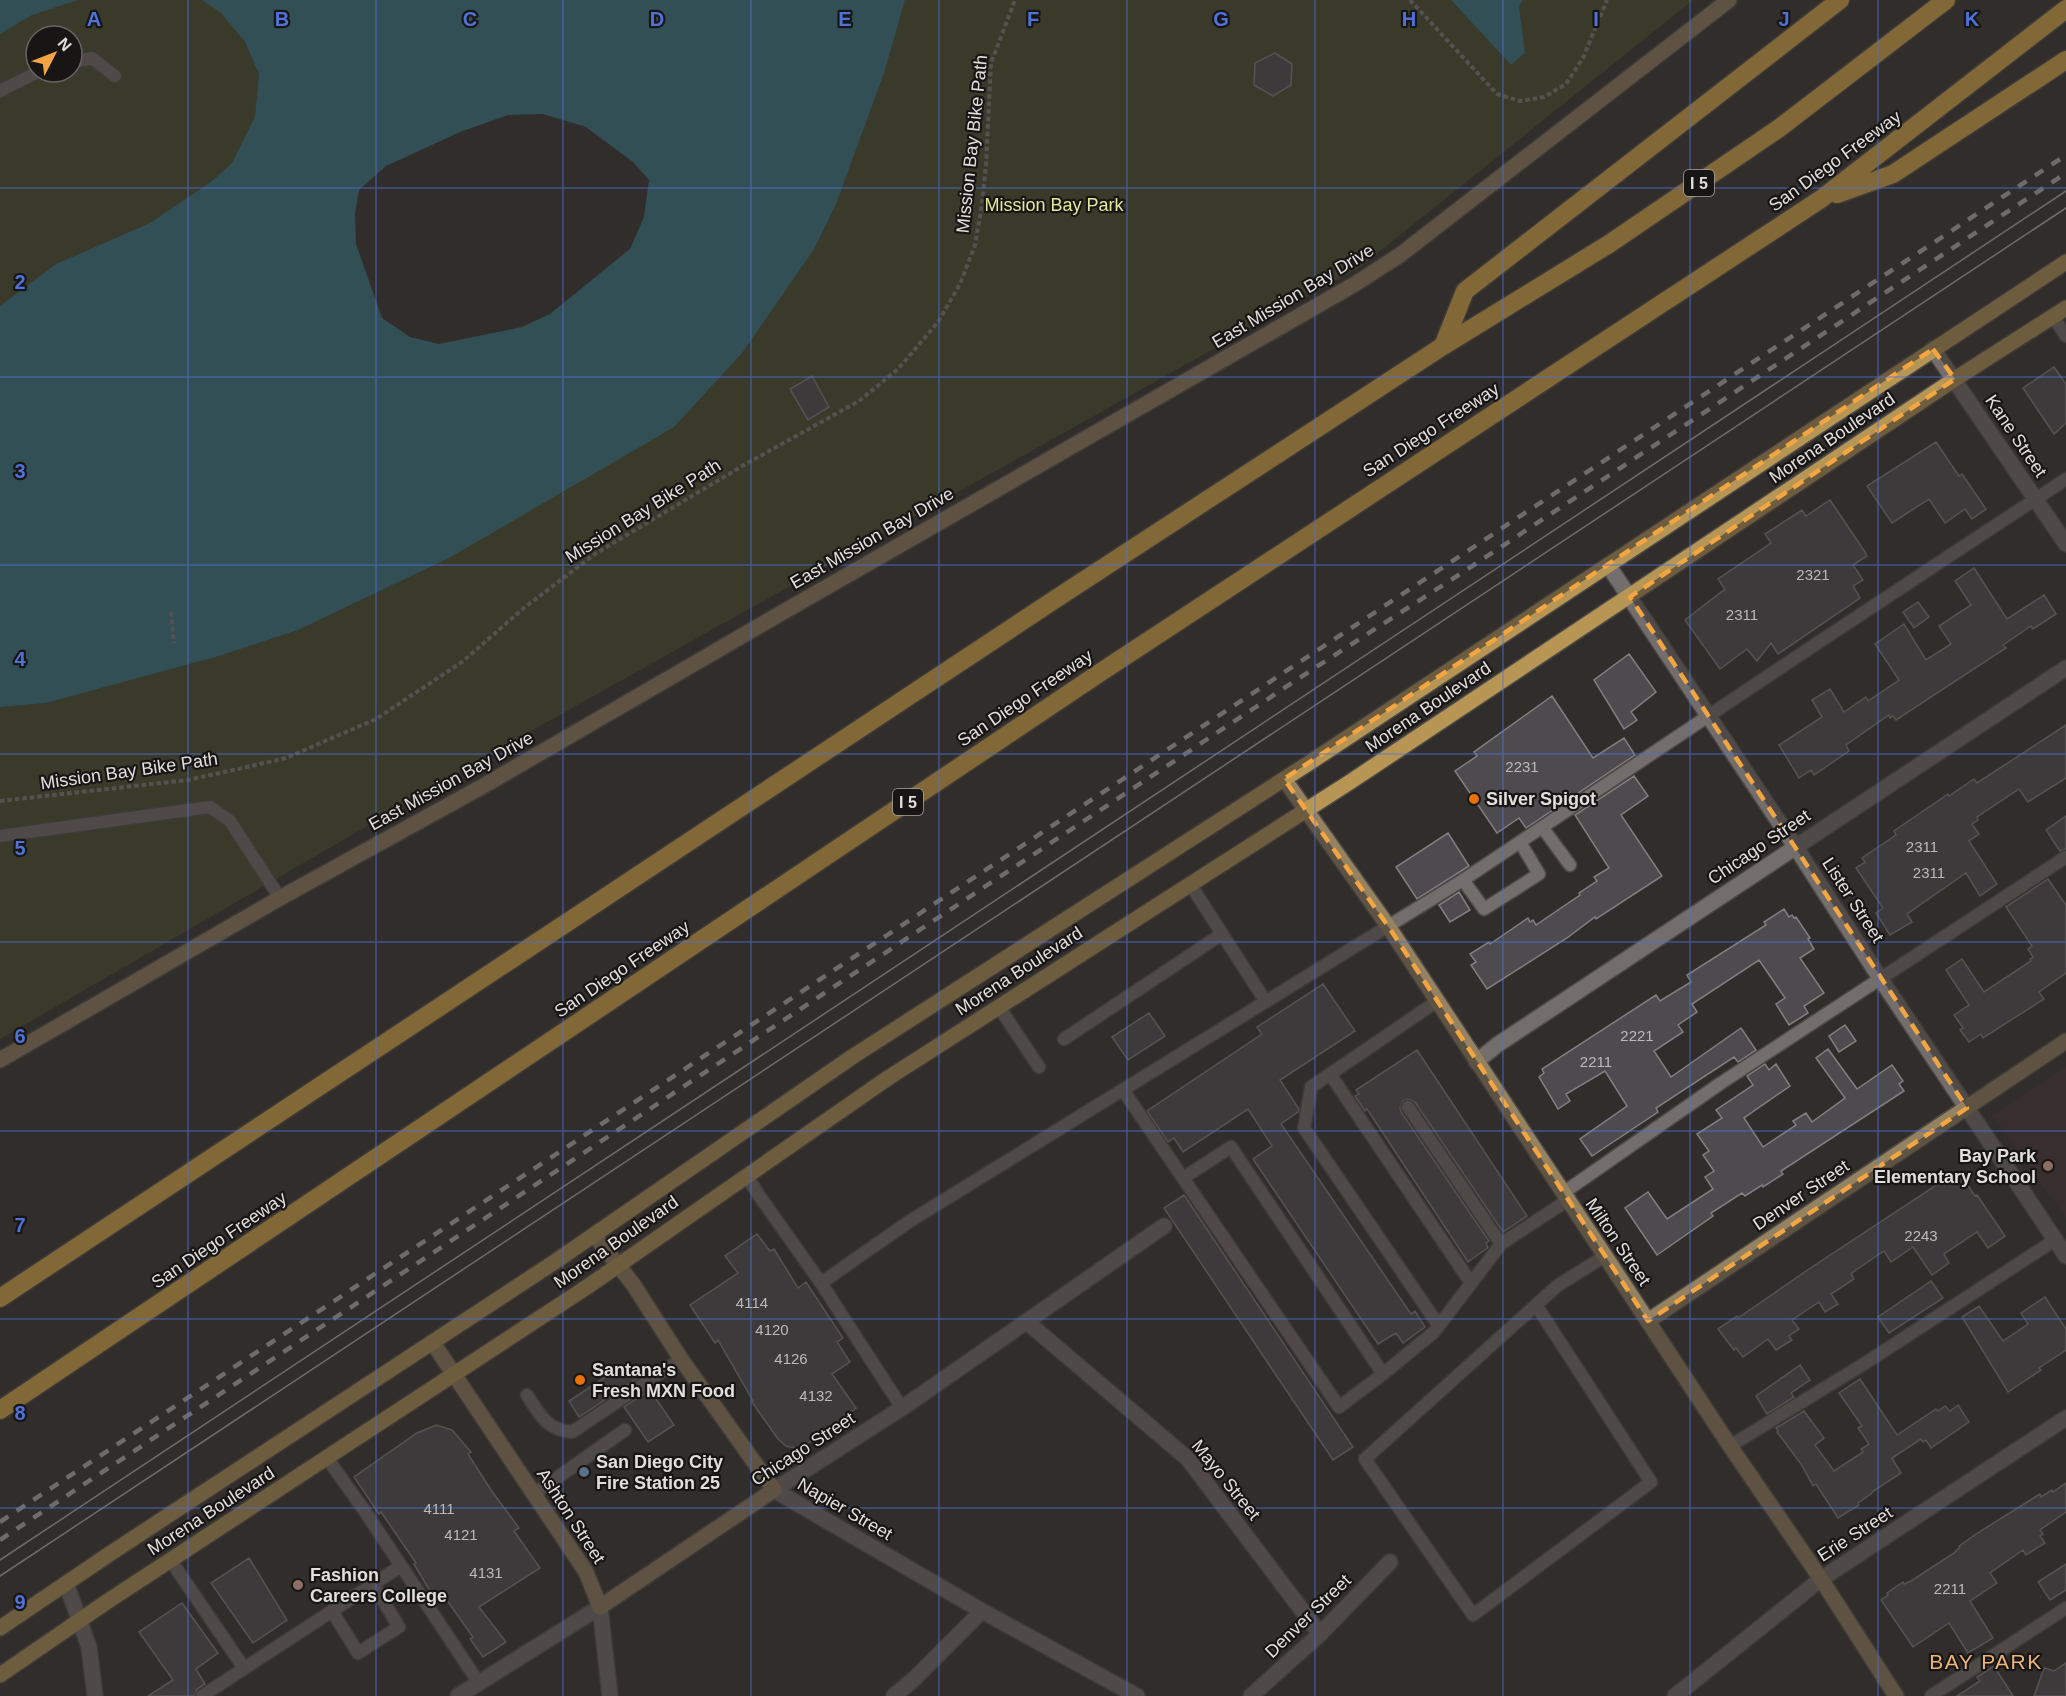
<svg xmlns="http://www.w3.org/2000/svg" width="2066" height="1696" font-family="Helvetica,sans-serif">
<style>
.education{fill:#422f36}
.green{fill:#46492c;fill-rule:evenodd}
.water{fill:#357989;fill-rule:evenodd}
.building{fill:#4d4b4e;stroke:#827f83;stroke-width:1.5}
.lines{fill:none;stroke-linecap:round;stroke-linejoin:round}
.lane-casing{stroke:#4d4a48;stroke-width:15}
.street-casing{stroke:#4d4a48;stroke-width:18}
.secondary-casing{stroke:#4d4a48;stroke-width:18}
.primary-casing{stroke:#4d4a48;stroke-width:18}
.highway-casing{stroke:#4d4a48;stroke-width:21}
.path{stroke:#807d7b;stroke-width:4;stroke-dasharray:4.5 3;stroke-linecap:butt}
.lane{stroke:#736e6b;stroke-width:12}
.street{stroke:#736e6b;stroke-width:15}
.secondary{stroke:#958260;stroke-width:15}
.primary{stroke:#b79655;stroke-width:15}
.highway{stroke:#e4b046;stroke-width:18}
.tram{stroke:#b8b6b4;stroke-width:1.5}
.rail{stroke:#b8b6b4;stroke-width:4.5;stroke-dasharray:10 10;stroke-linecap:butt}
.marked{fill:none;stroke:#f2a541;stroke-width:4.5;stroke-dasharray:12 8;stroke-linejoin:round}
.grid{fill:none;stroke:#4e72d9;stroke-width:1.5;stroke-opacity:0.55}
.food-dot{fill:#e8710a;stroke:#181615;stroke-width:2}
.education-dot{fill:#8d6e63;stroke:#181615;stroke-width:2}
.service-dot{fill:#5c6f8a;stroke:#181615;stroke-width:2}
.labels{text-anchor:middle;dominant-baseline:central;stroke-width:4.5;stroke-linejoin:round;paint-order:stroke}
.number-label{font-size:15px;fill:#bcbab9}
.shield{fill:#181615;stroke:#a5a3a1;stroke-width:1.5}
.shield-label{font-size:16px;font-weight:bold;fill:#e1dfdd}
.street-label{font-size:18px;fill:#e1dfdd;stroke:#181615}
.park-label{font-size:18px;fill:#e1ea9a;stroke:#181615}
.poi-label{font-size:18px;font-weight:bold;fill:#e1dfdd;stroke:#181615;text-anchor:start}
.quarter-label{font-size:21px;letter-spacing:1.5px;fill:#ebb578;stroke:#181615}
.grid-label{font-size:20px;text-anchor:middle;font-weight:bold;fill:#4e72d9;stroke:#181615;stroke-width:4.5;stroke-linejoin:round;paint-order:stroke}
</style>
<rect width="100%" height="100%" fill="#312d2b"/>
<path class="education" d="M 2066,1067 L 2066,1218 L 1993,1115 Z"/>
<path class="green" d="M 78,0 L 202,0 L 221,13 L 245,42 L 259,74 L 255,116 L 232,163 L 212,181 L 150,223 L 56,264 L 0,306 L 0,34 L 32,15 ZM 36,36 L 72,36 L 72,72 L 36,72 Z
M 905,0 L 1451,0 L 1511,65 L 1525,53 L 1519,6 L 1523,0 L 1693,0 L 1360,267 L 531,731 L 0,1039 L 0,707 L 46,703 L 219,656 L 298,630 L 449,558 L 885,70 Z"/>
<path class="water" d="M 0,0 L 78,0 L 32,15 L 0,34 Z
M 202,0 L 905,0 L 885,70 L 836,204 L 814,249 L 742,353 L 674,427 L 449,558 L 298,630 L 219,656 L 46,703 L 0,707 L 0,306 L 56,264 L 150,223 L 212,181 L 232,163 L 255,116 L 259,74 L 245,42 L 221,13 ZM 543,114 L 586,127 L 633,162 L 649,180 L 644,217 L 630,249 L 550,314 L 522,327 L 439,344 L 410,337 L 382,318 L 356,244 L 355,213 L 359,190 L 386,166 L 460,132 L 508,115 Z
M 1451,0 L 1523,0 L 1519,6 L 1525,53 L 1511,65 Z"/>
<path class="building" d="M 1275,53 L 1292,64 L 1291,85 L 1273,96 L 1254,85 L 1255,63 Z
M 2054,367 L 2066,384 L 2066,423 L 2054,434 L 2023,388 Z
M 812,376 L 829,407 L 808,420 L 790,389 Z
M 1936,442 L 1959,476 L 1962,474 L 1986,509 L 1972,519 L 1965,509 L 1945,523 L 1929,499 L 1892,523 L 1867,486 Z
M 1830,500 L 1865,552 L 1867,556 L 1853,565 L 1863,580 L 1853,586 L 1860,598 L 1778,654 L 1771,643 L 1757,661 L 1747,649 L 1720,669 L 1685,620 L 1725,589 L 1718,579 L 1771,543 L 1765,534 L 1802,510 L 1806,516 Z
M 1974,568 L 2007,619 L 2044,595 L 2056,614 L 2033,629 L 2031,626 L 2003,645 L 2006,648 L 1896,720 L 1893,716 L 1890,718 L 1889,715 L 1846,745 L 1849,751 L 1814,775 L 1811,770 L 1799,778 L 1779,745 L 1822,717 L 1812,700 L 1830,689 L 1844,712 L 1866,697 L 1868,701 L 1899,680 L 1875,644 L 1904,624 L 1926,660 L 1951,644 L 1939,626 L 1971,605 L 1955,581 Z
M 1918,602 L 1929,617 L 1914,628 L 1903,612 Z
M 1629,654 L 1656,692 L 1631,712 L 1637,720 L 1624,729 L 1594,680 Z
M 1552,696 L 1593,758 L 1624,738 L 1635,755 L 1526,828 L 1519,818 L 1497,833 L 1455,771 L 1477,756 L 1474,752 Z
M 2066,725 L 2066,778 L 2028,802 L 2019,789 L 1977,817 L 1978,820 L 1972,824 L 1979,834 L 1969,841 L 1997,884 L 1980,896 L 1966,873 L 1907,914 L 1912,922 L 1890,935 L 1876,913 L 1883,908 L 1856,868 L 1865,862 L 1862,858 L 1896,835 L 1894,831 L 1948,794 L 1949,796 L 1974,779 L 1977,783 Z
M 1634,776 L 1648,796 L 1621,815 L 1662,876 L 1596,919 L 1595,917 L 1567,938 L 1487,989 L 1471,965 L 1476,962 L 1470,954 L 1489,942 L 1490,944 L 1528,918 L 1530,922 L 1533,920 L 1536,925 L 1580,895 L 1579,893 L 1597,881 L 1594,877 L 1609,868 L 1575,815 Z
M 2066,816 L 2066,849 L 2060,851 L 2046,830 Z
M 1448,833 L 1469,866 L 1417,899 L 1396,867 Z
M 2048,879 L 2066,905 L 2066,973 L 2039,992 L 2044,999 L 1983,1038 L 1981,1034 L 1969,1042 L 1960,1030 L 1963,1028 L 1954,1015 L 1969,1005 L 1946,970 L 1962,959 L 1984,992 L 2031,961 L 2030,959 L 2033,957 L 2028,949 L 2032,946 L 2006,907 Z
M 1459,892 L 1470,910 L 1450,922 L 1439,905 Z
M 1784,909 L 1789,917 L 1792,915 L 1794,918 L 1796,917 L 1810,938 L 1808,939 L 1814,949 L 1800,958 L 1824,993 L 1804,1006 L 1808,1013 L 1789,1025 L 1776,1004 L 1785,998 L 1759,960 L 1692,1004 L 1697,1012 L 1678,1025 L 1683,1032 L 1654,1051 L 1671,1077 L 1741,1028 L 1756,1050 L 1738,1062 L 1734,1057 L 1656,1108 L 1658,1112 L 1592,1156 L 1580,1139 L 1627,1106 L 1605,1071 L 1566,1094 L 1570,1101 L 1558,1109 L 1539,1077 L 1544,1073 L 1542,1069 L 1656,995 L 1660,1001 L 1691,982 L 1687,975 L 1766,925 L 1764,922 Z
M 1323,984 L 1355,1031 L 1280,1080 L 1299,1109 L 1298,1112 L 1281,1124 L 1411,1314 L 1415,1311 L 1425,1327 L 1403,1343 L 1396,1333 L 1378,1344 L 1253,1159 L 1272,1146 L 1248,1109 L 1183,1152 L 1174,1138 L 1168,1142 L 1147,1111 L 1262,1034 L 1257,1027 Z
M 1149,1013 L 1165,1036 L 1128,1060 L 1112,1037 Z
M 1845,1025 L 1856,1041 L 1839,1052 L 1829,1036 Z
M 1828,1049 L 1857,1089 L 1892,1065 L 1903,1081 L 1899,1084 L 1904,1091 L 1781,1171 L 1783,1174 L 1763,1187 L 1762,1185 L 1745,1196 L 1742,1193 L 1711,1213 L 1713,1216 L 1657,1255 L 1625,1208 L 1648,1192 L 1667,1219 L 1713,1189 L 1705,1177 L 1714,1171 L 1703,1155 L 1709,1151 L 1697,1134 L 1722,1118 L 1716,1110 L 1753,1085 L 1747,1076 L 1765,1064 L 1769,1070 L 1776,1064 L 1790,1086 L 1744,1118 L 1763,1147 L 1796,1125 L 1793,1121 L 1806,1113 L 1812,1122 L 1845,1098 L 1816,1058 Z
M 1417,1050 L 1527,1216 L 1503,1232 L 1415,1102 L 1408,1099 L 1403,1101 L 1400,1107 L 1401,1112 L 1489,1241 L 1486,1243 L 1488,1247 L 1486,1249 L 1468,1262 L 1367,1109 L 1365,1111 L 1355,1096 L 1359,1094 L 1356,1090 Z
M 1960,1174 L 1975,1196 L 1977,1195 L 2005,1236 L 1988,1248 L 1977,1232 L 1944,1254 L 1949,1263 L 1932,1275 L 1913,1247 L 1891,1262 L 1884,1251 L 1856,1270 L 1851,1274 L 1854,1279 L 1831,1294 L 1838,1304 L 1825,1312 L 1819,1302 L 1792,1320 L 1799,1329 L 1789,1336 L 1792,1340 L 1776,1350 L 1768,1339 L 1743,1357 L 1736,1348 L 1734,1350 L 1718,1329 L 1737,1316 L 1738,1318 L 1812,1267 L 1950,1176 L 1952,1179 Z
M 1184,1195 L 1353,1447 L 1333,1460 L 1164,1208 Z
M 757,1234 L 770,1251 L 774,1249 L 798,1288 L 806,1282 L 843,1338 L 837,1342 L 850,1362 L 832,1374 L 856,1408 L 803,1447 L 795,1448 L 786,1446 L 778,1439 L 752,1402 L 753,1401 L 718,1340 L 715,1343 L 690,1305 L 738,1273 L 725,1256 Z
M 1931,1281 L 1943,1298 L 1889,1333 L 1878,1317 Z
M 2045,1297 L 2066,1329 L 2066,1350 L 2039,1368 L 2041,1370 L 2008,1392 L 1962,1317 L 1979,1306 L 2003,1341 L 2028,1324 L 2021,1313 Z
M 625,1364 L 636,1379 L 579,1417 L 569,1401 Z
M 1800,1365 L 1810,1380 L 1791,1393 L 1794,1397 L 1767,1414 L 1756,1396 Z
M 1860,1379 L 1897,1435 L 1936,1409 L 1938,1411 L 1945,1406 L 1950,1411 L 1958,1405 L 1969,1422 L 1931,1448 L 1926,1440 L 1923,1442 L 1921,1439 L 1892,1458 L 1901,1473 L 1872,1492 L 1872,1493 L 1858,1503 L 1859,1505 L 1838,1518 L 1816,1484 L 1813,1486 L 1801,1464 L 1777,1432 L 1778,1431 L 1776,1428 L 1804,1411 L 1824,1438 L 1815,1445 L 1834,1471 L 1863,1452 L 1861,1449 L 1869,1444 L 1858,1428 L 1862,1426 L 1839,1393 Z
M 645,1393 L 647,1396 L 652,1393 L 674,1425 L 648,1442 L 624,1407 Z
M 436,1425 L 452,1430 L 471,1452 L 468,1454 L 491,1490 L 519,1528 L 514,1531 L 540,1568 L 479,1607 L 506,1642 L 483,1657 L 470,1639 L 473,1637 L 446,1599 L 437,1603 L 414,1564 L 416,1563 L 381,1512 L 379,1514 L 354,1477 L 417,1433 Z
M 2066,1483 L 2066,1512 L 2040,1530 L 2043,1534 L 2040,1536 L 2045,1543 L 2026,1555 L 2023,1550 L 1990,1573 L 1997,1583 L 1970,1601 L 1993,1638 L 1968,1653 L 1949,1623 L 1913,1647 L 1881,1600 L 1888,1595 L 1887,1593 L 1903,1582 L 1904,1584 L 1911,1581 L 1954,1553 L 1960,1547 L 1959,1546 L 1976,1534 L 2040,1494 L 2041,1497 L 2052,1490 L 2053,1492 Z
M 249,1558 L 287,1620 L 253,1643 L 211,1583 Z
M 2066,1564 L 2066,1590 L 2050,1600 L 2038,1582 Z
M 182,1603 L 218,1653 L 196,1669 L 205,1684 L 197,1689 L 194,1696 L 148,1696 L 173,1680 L 139,1632 Z
M 2066,1663 L 2066,1696 L 2034,1696 L 2044,1668 L 2054,1671 Z
M 1994,1666 L 2013,1696 L 1957,1696 L 1980,1681 L 1977,1677 Z"/>
<g class="lines">
<defs>
<path id="lane" d="M 72,62 L 92,58 L 115,76
M 0,91 L 38,72
M 2053,316 L 2066,336
M 1542,827 L 1570,865
M 0,836 L 210,807 L 230,821 L 280,898
M 1463,880 L 1484,909 L 1539,874 L 1520,842
M 1190,884 L 1266,1002
M 1436,1002 L 1311,1087 L 1304,1128 L 1439,1326
M 999,1007 L 1039,1067
M 1064,1039 L 1222,934
M 1330,1074 L 1471,1283
M 1123,1090 L 1339,1407 L 1383,1374 L 1231,1147 L 1183,1178
M 1408,1107 L 1501,1244 L 1568,1200
M 747,1176 L 758,1194 L 821,1283
M 1563,1193 L 1721,1083 L 2066,857
M 1536,1305 L 1651,1482 L 1473,1615 L 1365,1459 L 1536,1305 L 1557,1286 L 1605,1256
M 1383,1374 L 1434,1332 L 1501,1244
M 527,1395 C 540,1415 547,1430 572,1432 L 681,1359
M 902,1408 L 821,1283 L 910,1221 L 1463,880 L 1813,646 L 2066,479
M 1730,1446 L 1867,1362 L 2055,1240
M 327,1458 L 364,1510 L 479,1683
M 534,1494 L 625,1430
M 171,1561 L 244,1668
M 332,1611 L 358,1653 L 399,1627 L 373,1584
M 202,1696 L 401,1566
M 1931,1696 L 2066,1608"/>
<path id="street" d="M 1933,349 L 2066,544
M 1608,565 L 1795,846 L 1880,978 L 2066,1256
M 1476,1062 L 1497,1045 L 2066,668
M 1027,1322 L 1188,1459 L 1320,1634
M 66,1583 L 89,1647 L 95,1696
M 458,1696 L 600,1607 L 610,1696
M 894,1696 L 913,1680 L 982,1611
M 1137,1696 L 982,1611 L 774,1490 L 902,1408 L 1164,1226
M 1251,1696 L 1320,1634 L 1390,1562
M 1675,1696 L 1821,1579 L 2066,1418"/>
<path id="secondary" d="M 1284,779 L 1388,926 L 1730,1446 L 1821,1579 L 1896,1696
M 0,1060 L 280,898 L 485,785 L 778,615 L 1355,284 L 1400,255 L 1729,0
M 1648,1321 L 2066,1041
M 433,1343 L 586,1572 L 600,1607 L 774,1490 L 681,1359 L 633,1284 L 594,1235"/>
<path id="primary" d="M 0,1628 L 111,1553 L 556,1261 L 852,1057 L 1309,763 L 2066,262
M 0,1675 L 105,1603 L 587,1287 L 888,1078 L 1350,782 L 1955,379 L 2066,308"/>
<path id="highway" d="M 1837,194 L 1893,174 L 2066,60
M 1443,346 L 1465,291 L 1840,0
M 0,1298 L 1054,600 L 1443,346 L 1609,244 L 1778,129 L 1946,0
M 0,1410 L 1104,670 L 1821,199 L 2066,9"/>
</defs>
<use href="#lane" class="lane-casing"/>
<use href="#street" class="street-casing"/>
<use href="#secondary" class="secondary-casing"/>
<use href="#primary" class="primary-casing"/>
<use href="#highway" class="highway-casing"/>
<path class="path" d="M 1410,0 L 1497,94 L 1520,101 L 1544,97 L 1566,84 L 1583,58 L 1607,0
M 171,612 L 174,643
M 0,801 L 188,780 L 238,769 L 286,758 L 376,719 L 462,662 L 525,607 L 595,554 L 744,465 L 859,401 L 898,369 L 938,322 L 960,284 L 975,245 L 981,211 L 986,166 L 991,63 L 1015,0"/>
<use href="#lane" class="lane"/>
<use href="#street" class="street"/>
<use href="#secondary" class="secondary"/>
<use href="#primary" class="primary"/>
<use href="#highway" class="highway"/>
<path class="tram" d="M 0,1560 L 2066,191
M 0,1576 L 2066,208"/>
<path class="rail" d="M 0,1522 L 2066,155
M 0,1540 L 1307,673 L 1454,578 L 2066,173"/>
</g>
<path d="M0 0H2066V1696H0ZM 1933,349 L 1955,379 L 1630,597 L 1967,1108 L 1648,1321 L 1388,926 L 1284,779 Z" fill="#312d2b" fill-opacity=".55" fill-rule="evenodd"/>
<path class="marked" d="M 1933,349 L 1955,379 L 1630,597 L 1967,1108 L 1648,1321 L 1388,926 L 1284,779 Z"/>
<path class="grid" d="M 188,0 L 188,1696M 376,0 L 376,1696M 563,0 L 563,1696M 751,0 L 751,1696M 939,0 L 939,1696M 1127,0 L 1127,1696M 1315,0 L 1315,1696M 1503,0 L 1503,1696M 1690,0 L 1690,1696M 1878,0 L 1878,1696M 0,188 L 2066,188M 0,377 L 2066,377M 0,565 L 2066,565M 0,754 L 2066,754M 0,942 L 2066,942M 0,1131 L 2066,1131M 0,1319 L 2066,1319M 0,1508 L 2066,1508"/>
<g class="food-dot">
<circle cx="1474" cy="799" r="6"/>
<circle cx="580" cy="1380" r="6"/>
</g>
<g class="education-dot">
<circle cx="2048" cy="1166" r="6"/>
<circle cx="298" cy="1585" r="6"/>
</g>
<circle class="service-dot" cx="584" cy="1472" r="6"/>
<g class="labels">
<g class="number-label">
<text x="1813" y="574">2321</text>
<text x="1742" y="614">2311</text>
<text x="1522" y="766">2231</text>
<text x="1922" y="846">2311</text>
<text x="1929" y="872">2311</text>
<text x="1637" y="1035">2221</text>
<text x="1596" y="1061">2211</text>
<text x="1921" y="1235">2243</text>
<text x="752" y="1302">4114</text>
<text x="772" y="1329">4120</text>
<text x="791" y="1358">4126</text>
<text x="816" y="1395">4132</text>
<text x="439" y="1508">4111</text>
<text x="461" y="1534">4121</text>
<text x="486" y="1572">4131</text>
<text x="1950" y="1588">2211</text>
</g>
<g class="shield">
<rect x="1684" y="170" width="30" height="26" rx="4.5"/>
<rect x="893" y="789" width="30" height="26" rx="4.5"/>
</g>
<g class="shield-label">
<text x="1699" y="183">I 5</text>
<text x="908" y="802">I 5</text>
</g>
<g class="street-label">
<text transform="translate(972 144) rotate(-84)">Mission Bay Bike Path</text>
<text transform="translate(1835 161) rotate(-36)">San Diego Freeway</text>
<text transform="translate(1293 296) rotate(-31)">East Mission Bay Drive</text>
<text transform="translate(1431 430) rotate(-33)">San Diego Freeway</text>
<text transform="translate(2016 436) rotate(56)">Kane Street</text>
<text transform="translate(1832 438) rotate(-34)">Morena Boulevard</text>
<text transform="translate(643 511) rotate(-32)">Mission Bay Bike Path</text>
<text transform="translate(872 538) rotate(-30)">East Mission Bay Drive</text>
<text transform="translate(1025 698) rotate(-34)">San Diego Freeway</text>
<text transform="translate(1428 707) rotate(-34)">Morena Boulevard</text>
<text transform="translate(129 771) rotate(-8)">Mission Bay Bike Path</text>
<text transform="translate(451 781) rotate(-29)">East Mission Bay Drive</text>
<text transform="translate(1759 847) rotate(-34)">Chicago Street</text>
<text transform="translate(1853 900) rotate(57)">Lister Street</text>
<text transform="translate(622 969) rotate(-34)">San Diego Freeway</text>
<text transform="translate(1019 971) rotate(-33)">Morena Boulevard</text>
<text transform="translate(1801 1195) rotate(-34)">Denver Street</text>
<text transform="translate(219 1240) rotate(-34)">San Diego Freeway</text>
<text transform="translate(616 1242) rotate(-35)">Morena Boulevard</text>
<text transform="translate(1618 1242) rotate(56)">Milton Street</text>
<text transform="translate(803 1449) rotate(-33)">Chicago Street</text>
<text transform="translate(1226 1480) rotate(51)">Mayo Street</text>
<text transform="translate(845 1509) rotate(30)">Napier Street</text>
<text transform="translate(211 1511) rotate(-33)">Morena Boulevard</text>
<text transform="translate(571 1516) rotate(57)">Ashton Street</text>
<text transform="translate(1855 1534) rotate(-33)">Erie Street</text>
<text transform="translate(1308 1616) rotate(-44)">Denver Street</text>
</g>
<g class="park-label">
<text x="1054" y="205">Mission Bay Park</text>
</g>
<g class="poi-label">
<text x="1486" y="799">Silver Spigot</text>
<text x="2036" y="1156" text-anchor="end">Bay Park<tspan x="2036" dy="21">Elementary School</tspan></text>
<text x="592" y="1370">Santana's<tspan x="592" dy="21">Fresh MXN Food</tspan></text>
<text x="596" y="1462">San Diego City<tspan x="596" dy="21">Fire Station 25</tspan></text>
<text x="310" y="1575">Fashion<tspan x="310" dy="21">Careers College</tspan></text>
</g>
<g class="quarter-label">
<text x="1986" y="1661">BAY PARK</text>
</g>
</g>
<g class="grid-label">
<text x="94" y="26">A</text>
<text x="282" y="26">B</text>
<text x="470" y="26">C</text>
<text x="657" y="26">D</text>
<text x="845" y="26">E</text>
<text x="1033" y="26">F</text>
<text x="1221" y="26">G</text>
<text x="1409" y="26">H</text>
<text x="1596" y="26">I</text>
<text x="1784" y="26">J</text>
<text x="1972" y="26">K</text>
<text x="20" y="289">2</text>
<text x="20" y="478">3</text>
<text x="20" y="666">4</text>
<text x="20" y="855">5</text>
<text x="20" y="1043">6</text>
<text x="20" y="1232">7</text>
<text x="20" y="1420">8</text>
<text x="20" y="1609">9</text>
</g>
<g transform="translate(54 54) rotate(48)"><circle r="28" fill="#181615" stroke="#686665" stroke-width="1.5"/>
<path d="M0-4.5L10 22L0 15L-10 22Z" fill="#f2a541"/>
<text y="-9" font-size="16" font-weight="bold" text-anchor="middle" fill="#e1dfdd">N</text>
</g>
</svg>
